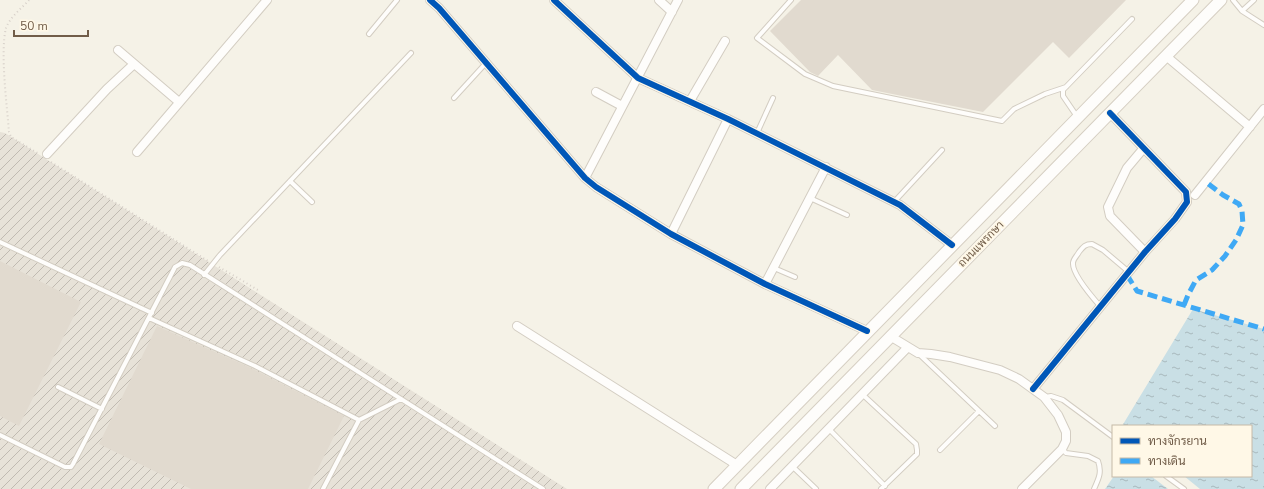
<svg xmlns="http://www.w3.org/2000/svg" width="1264" height="489" font-family="'Nunito Sans',Sarabun,sans-serif">
<style>
.industrial{fill:url(#industrial-furrows)}
.water{fill:url(#water-ripples)}
.building{fill:#e1dacf}
.lines{fill:none;stroke-linecap:round;stroke-linejoin:round}
.lane-casing{stroke:#d3cdc2;stroke-width:6}
.street-casing{stroke:#d3cdc2;stroke-width:10}
.secondary-casing{stroke:#d6cfc3;stroke-width:13}
.path{stroke:#d7d0c9;stroke-width:2;stroke-dasharray:1 3;stroke-linecap:butt}
.lane{stroke:#fefdfb;stroke-width:4}
.street{stroke:#fefdfb;stroke-width:8}
.secondary{stroke:#fefdfb;stroke-width:11}
.quiet{stroke:#3fa9f5;stroke-width:5;stroke-dasharray:10 5;stroke-linecap:butt}
.cycleway-casing{stroke:#fff8e7;stroke-width:8}
.cycleway{stroke:#0057b8;stroke-width:6}
.labels{text-anchor:middle;dominant-baseline:central;stroke-width:4;stroke-linejoin:round;paint-order:stroke}
.street-label{font-size:11px;fill:#715d49;stroke:#fff8e7}
</style>
<defs>
<pattern id="industrial-furrows" width="10" height="10" patternUnits="userSpaceOnUse"><rect width="10" height="10" fill="#e7e2d8"/><path d="M-1 1l2-2M0 10L10 0M9 11l2-2" fill="none" stroke="#c0bab1"/></pattern>
<pattern id="water-ripples" width="26" height="14" patternUnits="userSpaceOnUse"><rect width="26" height="14" fill="#c9dfe5"/><path d="M2 4q2-2 4 0t4 0M15 11q2-2 4 0t4 0" fill="none" stroke="#a8b8bc"/></pattern>
</defs>
<rect width="100%" height="100%" fill="#f5f2e7"/>
<path class="industrial" d="M 0,132 L 5,133 L 567,489 L 0,489 Z"/>
<path class="water" d="M 1193,309 L 1264,329 L 1264,489 L 1200,489 L 1184,476 L 1251,476 L 1251,426 L 1122,426 Z
M 1114,476 L 1151,476 L 1168,489 L 1105,489 Z"/>
<path class="building" d="M 801,0 L 1126,0 L 1069,58 L 1053,42 L 983,112 L 872,90 L 838,55 L 818,76 L 810,72 L 770,31 Z
M 0,261 L 81,302 L 19,426 L 0,416 Z
M 157,326 L 251,368 L 344,416 L 308,489 L 191,489 L 99,444 Z"/>
<g class="lines">
<defs>
<path id="lane" d="M 791,0 L 757,38 L 805,74 L 833,86 L 1002,121 L 1014,109 L 1045,94 L 1066,87
M 1233,0 L 1242,11 L 1264,25
M 1242,11 L 1254,0
M 369,34 L 397,0
M 454,98 L 486,63
M 1078,118 L 1063,96 L 1063,90 L 1132,19
M 757,133 L 773,98
M 290,181 L 312,202
M 810,198 L 847,215
M 894,202 L 942,150
M 0,242 L 152,313
M 774,268 L 795,277
M 204,275 L 220,255 L 411,53
M 1100,306 C 1093,298 1072,274 1073,263 C 1073,259 1077,256 1079,252 C 1083,247 1085,244 1092,244 L 1103,250 L 1129,272
M 149,318 L 255,366 L 359,420
M 920,355 L 995,426
M 58,387 L 102,409
M 862,394 L 916,444 L 917,450 L 917,454 L 881,489
M 1045,397 L 1051,396 L 1063,400 L 1113,437
M 829,429 L 885,486
M 0,435 L 65,467 L 71,467 L 73,464 L 175,267 L 182,263 L 190,265 L 543,489
M 1062,449 L 1066,453 L 1088,456 L 1098,461 C 1102,472 1099,478 1094,489
M 940,450 L 979,411
M 792,466 L 816,489
M 1166,476 L 1184,489
M 323,489 L 359,420 L 401,399"/>
<path id="street" d="M 430,0 L 439,8 L 585,178 L 596,187 L 671,234 L 765,284 L 867,331
M 554,0 L 638,78 L 728,119 L 900,205 L 952,245
M 659,0 L 672,12
M 118,50 L 179,102
M 1166,56 L 1250,127
M 596,92 L 622,106
M 690,101 L 725,41
M 1143,149 L 1127,168 L 1108,207 L 1110,216 L 1145,252
M 137,152 L 267,0
M 47,154 L 107,89 L 134,64
M 585,178 L 678,0
M 1195,195 L 1264,109
M 671,234 L 728,119
M 765,284 L 826,167
M 517,326 L 737,465
M 890,336 L 918,353 L 931,354 L 950,357 L 1000,370 L 1019,379 L 1044,397 L 1058,415 L 1066,432 L 1066,441 L 1062,449 L 1022,489
M 1033,389 L 1145,252 L 1175,219 L 1187,202 L 1186,192 L 1110,113
M 770,489 L 908,347"/>
<path id="secondary" d="M 714,489 L 1193,0
M 741,489 L 1221,0"/>
</defs>
<use href="#lane" class="lane-casing"/>
<use href="#street" class="street-casing"/>
<use href="#secondary" class="secondary-casing"/>
<path class="path" d="M 29,0 C 21,9 10,17 6,28 C 0,52 7,106 9,132 L 11,137 L 39,154
M 51,162 L 208,261
M 219,267 L 258,290"/>
<use href="#lane" class="lane"/>
<use href="#street" class="street"/>
<use href="#secondary" class="secondary"/>
<path class="quiet" d="M 1127,275 L 1137,291 L 1264,329
M 1184,305 L 1188,295 L 1196,280 L 1212,270 L 1225,256 L 1236,240 L 1243,225 L 1242,211 L 1239,204 L 1223,195 L 1206,182"/>
<defs>
<path id="cycleway" d="M 430,0 L 439,8 L 585,178 L 596,187 L 671,234 L 765,284 L 867,331
M 554,0 L 638,78 L 728,119 L 900,205 L 952,245
M 1033,389 L 1145,252 L 1175,219 L 1187,202 L 1186,192 L 1110,113"/>
</defs>
<use href="#cycleway" class="cycleway-casing"/>
<use href="#cycleway" class="cycleway"/>
</g>
<g class="labels">
<g class="street-label">
<text transform="translate(981 244) rotate(-45)">ถนนแพรกษา</text>
</g>
</g>
<rect x="1112" y="425" width="140" height="52" fill="#fff8e7" stroke="#c6baa8"/>
<rect x="1120" y="438" width="20" height="6" fill="#0057b8" stroke="#c6baa8"/>
<text x="1148" y="445" font-size="12" fill="#715d49">ทางจักรยาน</text>
<rect x="1120" y="458" width="20" height="6" fill="#3fa9f5" stroke="#c6baa8"/>
<text x="1148" y="465" font-size="12" fill="#715d49">ทางเดิน</text>
<path d="M14 30v6h74v-6" fill="none" stroke="#715d49" stroke-width="2"/>
<text x="20" y="30" font-size="12" fill="#715d49" stroke="#fff8e7" stroke-width="3" paint-order="stroke">50 m</text>
</svg>
